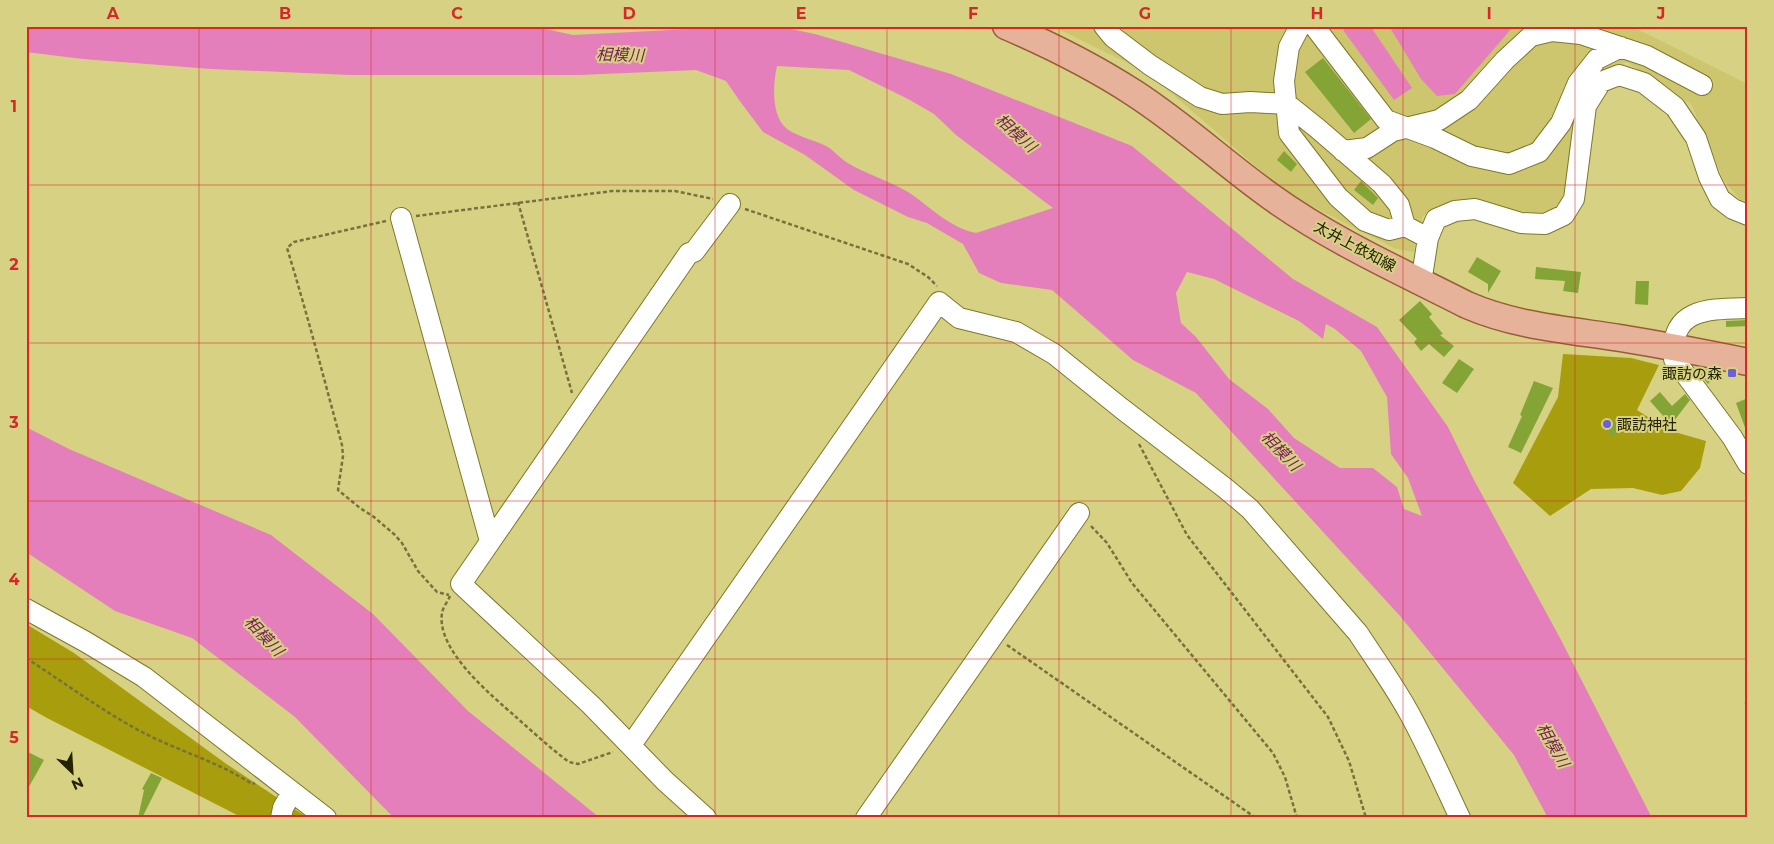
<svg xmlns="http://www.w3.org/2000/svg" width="1774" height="844" font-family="Montserrat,'Noto Sans JP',sans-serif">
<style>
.built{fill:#cdc66f}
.forest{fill:#a89d0d}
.water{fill:#e47fbb;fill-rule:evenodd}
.building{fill:#84a536}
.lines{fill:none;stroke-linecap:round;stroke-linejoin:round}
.minor-casing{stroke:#7e7829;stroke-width:22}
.major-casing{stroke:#985d38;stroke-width:29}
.path{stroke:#76723c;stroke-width:2.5;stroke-dasharray:4 2.5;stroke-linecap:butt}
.minor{stroke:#fff;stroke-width:20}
.major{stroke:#e6b299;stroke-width:26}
.grid{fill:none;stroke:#d62828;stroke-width:1;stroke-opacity:0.55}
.poi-dot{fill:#6e5ed8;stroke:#d7d283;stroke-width:2}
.labels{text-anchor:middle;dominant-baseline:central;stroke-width:4;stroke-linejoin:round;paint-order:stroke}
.street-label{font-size:15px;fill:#242101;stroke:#d7d283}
.poi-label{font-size:15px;fill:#242101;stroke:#d7d283;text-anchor:end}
.water-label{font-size:16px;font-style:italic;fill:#761d58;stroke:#d7d283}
.neatline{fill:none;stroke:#d62828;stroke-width:2}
.grid-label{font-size:16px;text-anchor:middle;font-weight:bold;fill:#d62828}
</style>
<rect width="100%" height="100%" fill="#d7d283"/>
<path class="built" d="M 1052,26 L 1631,26 L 1748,84 L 1748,200 L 1740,200 L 1723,179 L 1691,104 L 1627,62 L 1600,70 L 1568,183 L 1561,201 L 1554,208 L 1540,213 L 1520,211 L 1468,199 L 1443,204 L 1423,216 L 1415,237 L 1414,252 L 1396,249 L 1288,194 L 1148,73 Z"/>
<path class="forest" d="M 1563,354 L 1631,358 L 1659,365 L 1637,410 L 1668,430 L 1706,441 L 1700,468 L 1681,491 L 1662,495 L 1633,488 L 1591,489 L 1550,516 L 1513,483 L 1558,397 Z
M 26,624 L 74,653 L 225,763 L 308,818 L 243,818 L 47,718 L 26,706 Z"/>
<path class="water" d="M 26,26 L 532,26 L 573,35 L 749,26 L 776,26 L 815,34 L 951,74 L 1132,146 L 1293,279 L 1377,327 L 1448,427 L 1474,480 L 1560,638 L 1652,818 L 1548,818 L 1514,755 L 1400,616 L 1196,393 L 1133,360 L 1052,290 L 1001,283 L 979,273 L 963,244 L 927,223 L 908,217 L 854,190 L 805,155 L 763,132 L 739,100 L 726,81 L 696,70 L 580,75 L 350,75 L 211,69 L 83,59 L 26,52 ZM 777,66 L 849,70 L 908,99 L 934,114 L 956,135 L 1053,208 L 976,233 C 948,227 931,207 908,192 C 888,180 865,174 846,162 C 839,157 834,151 828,147 C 817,141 793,135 786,128 C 771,115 773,84 777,66 ZM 1187,272 L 1214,279 L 1299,321 L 1323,339 L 1326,324 L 1335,329 L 1361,351 L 1387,397 L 1391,454 L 1408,478 L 1422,516 L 1404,509 L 1397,487 L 1373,468 L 1340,468 L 1294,438 L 1268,409 L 1229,379 L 1196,337 L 1181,323 L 1176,293 Z
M 1349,26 L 1371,27 L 1412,88 L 1394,100 L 1343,30 Z
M 1389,26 L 1511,26 L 1512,28 L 1455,94 L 1437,96 L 1421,79 Z
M 26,427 L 69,449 L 271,535 L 373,614 L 468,711 L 600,818 L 394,818 L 295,717 L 192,638 L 115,611 L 26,552 Z"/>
<path class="building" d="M 1323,58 L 1371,119 L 1354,133 L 1305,72 Z
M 1284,151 L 1297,164 L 1291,172 L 1277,160 Z
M 1361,181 L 1378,198 L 1373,205 L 1354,190 Z
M 1477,257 L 1501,271 L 1488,293 L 1488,284 L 1468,272 Z
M 1536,267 L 1581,272 L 1578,293 L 1563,291 L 1565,281 L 1535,279 Z
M 1636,281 L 1649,281 L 1648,305 L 1635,304 Z
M 1420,301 L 1432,314 L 1429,317 L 1443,334 L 1440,335 L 1454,346 L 1444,357 L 1429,344 L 1421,351 L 1414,342 L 1417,339 L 1399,320 Z
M 1748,320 L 1748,326 L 1726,327 L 1726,321 Z
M 1459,359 L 1474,369 L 1457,393 L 1442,383 Z
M 1705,369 L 1717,373 L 1708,384 L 1700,374 Z
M 1534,381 L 1553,388 L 1521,453 L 1508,447 L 1522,416 L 1520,415 Z
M 1660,392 L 1672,406 L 1685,394 L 1690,400 L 1671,425 L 1650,401 Z
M 1748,398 L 1748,433 L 1747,433 L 1736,403 Z
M 1617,420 L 1621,432 L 1610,436 L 1605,425 Z
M 26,751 L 44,760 L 26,792 Z
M 151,773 L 162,778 L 142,818 L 138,818 L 144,790 L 142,789 Z"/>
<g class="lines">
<defs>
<path id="minor" d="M 1104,26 L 1113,37 L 1150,65 L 1200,97 L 1222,104 L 1250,102 L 1287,104 L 1317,128 L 1382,184 L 1399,205 L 1405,226 L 1428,238
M 1300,26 L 1289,47 L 1284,81 L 1289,133 L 1338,197 L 1365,221 L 1389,230 L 1405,226
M 1314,26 L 1386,120 L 1435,138 L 1472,156 L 1509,164 L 1539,152 L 1561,123 L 1578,83 L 1597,59 L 1621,47
M 1343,151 L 1367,148 L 1393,131 L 1439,120 L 1469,100 L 1505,60 L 1531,36 L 1552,31 L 1581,34 L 1647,56 L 1702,85
M 401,218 L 490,541
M 1418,280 L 1423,270 L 1428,238 L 1436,219 L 1455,211 L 1475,209 L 1521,223 L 1545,224 L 1564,215 L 1574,199 L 1586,106 L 1601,82 L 1619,75 L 1644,83 L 1675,107 L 1696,138 L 1709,177 L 1720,199 L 1733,209 L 1748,215
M 1748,308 C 1710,309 1669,307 1674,359 L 1732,437 L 1748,464
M 26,609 L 86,642 L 144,677 L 326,818
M 631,745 L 939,302 L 959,318 L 1016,332 L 1054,354 L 1121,408 L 1225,488 L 1250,509 L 1358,633 C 1375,659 1393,684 1408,711 C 1427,745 1443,782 1460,818
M 281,818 L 283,808 L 292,792
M 706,818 L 665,781 L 591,705 L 461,584 L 689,253 L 694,252 L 730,204
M 866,818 L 1079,513"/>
<path id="major" d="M 1006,26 C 1050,45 1094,67 1134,93 C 1182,124 1224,163 1270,196 C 1331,240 1400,271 1467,305 C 1515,326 1568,330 1620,338 C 1663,345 1705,353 1748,362"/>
</defs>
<use href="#minor" class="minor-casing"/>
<use href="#major" class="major-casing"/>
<path class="path" d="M 518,202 L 572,393
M 745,209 L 908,264 L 928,277 L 937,286
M 416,216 L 612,191 L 675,191 L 713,199
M 386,221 L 294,242 L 287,248 C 307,313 324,379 342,445 L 343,456 L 338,490 L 360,508 L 374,517 L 395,535 L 402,543 L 418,571 L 437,592 L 449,595
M 1139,444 L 1187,535 L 1328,717 L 1349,761 L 1366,818
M 1091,526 L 1107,543 L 1132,583 L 1273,753 L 1285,777 L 1297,818
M 450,596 C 448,601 443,607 442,613 C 436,650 491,695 516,717 C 533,732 550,748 569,762 L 578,764 L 613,752
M 1007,645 L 1256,818
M 26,658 C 65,683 102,711 142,732 C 178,751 217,761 252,784 L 255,783
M 1745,704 L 1748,703"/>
<use href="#minor" class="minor"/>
<use href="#major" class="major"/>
</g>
<path class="grid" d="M 199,26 L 199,818M 371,26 L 371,818M 543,26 L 543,818M 715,26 L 715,818M 887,26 L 887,818M 1059,26 L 1059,818M 1231,26 L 1231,818M 1403,26 L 1403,818M 1575,26 L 1575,818M 26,185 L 1748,185M 26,343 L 1748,343M 26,501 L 1748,501M 26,659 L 1748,659"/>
<g class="poi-dot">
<rect x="1727" y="368" width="10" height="10" rx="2.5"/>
<circle cx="1607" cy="424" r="5"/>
</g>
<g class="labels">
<g class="street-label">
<text transform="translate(1355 246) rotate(28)">太井上依知線</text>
</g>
<g class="poi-label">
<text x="1722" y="373">諏訪の森</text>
<text x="1617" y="424" text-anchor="start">諏訪神社</text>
</g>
<g class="water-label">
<text transform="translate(620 55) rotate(1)">相模川</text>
<text transform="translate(1016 133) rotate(42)">相模川</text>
<text transform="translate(1281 451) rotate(46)">相模川</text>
<text transform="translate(264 636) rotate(47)">相模川</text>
<text transform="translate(1553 745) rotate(60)">相模川</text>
</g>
</g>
<rect width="1774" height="844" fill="none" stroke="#d7d283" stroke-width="55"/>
<g transform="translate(72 772) rotate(155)" stroke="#d7d283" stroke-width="4" paint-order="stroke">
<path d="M0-4L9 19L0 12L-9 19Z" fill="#242101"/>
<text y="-8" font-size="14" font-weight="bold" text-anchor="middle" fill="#242101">N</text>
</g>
<rect x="28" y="28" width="1718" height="788" class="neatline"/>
<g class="grid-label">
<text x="113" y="19">A</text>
<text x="285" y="19">B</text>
<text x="457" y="19">C</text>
<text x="629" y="19">D</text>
<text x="801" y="19">E</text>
<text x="973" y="19">F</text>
<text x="1145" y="19">G</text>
<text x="1317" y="19">H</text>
<text x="1489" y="19">I</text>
<text x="1661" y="19">J</text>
<text x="14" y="112">1</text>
<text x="14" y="270">2</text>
<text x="14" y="428">3</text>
<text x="14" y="585">4</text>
<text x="14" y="743">5</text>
</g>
</svg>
